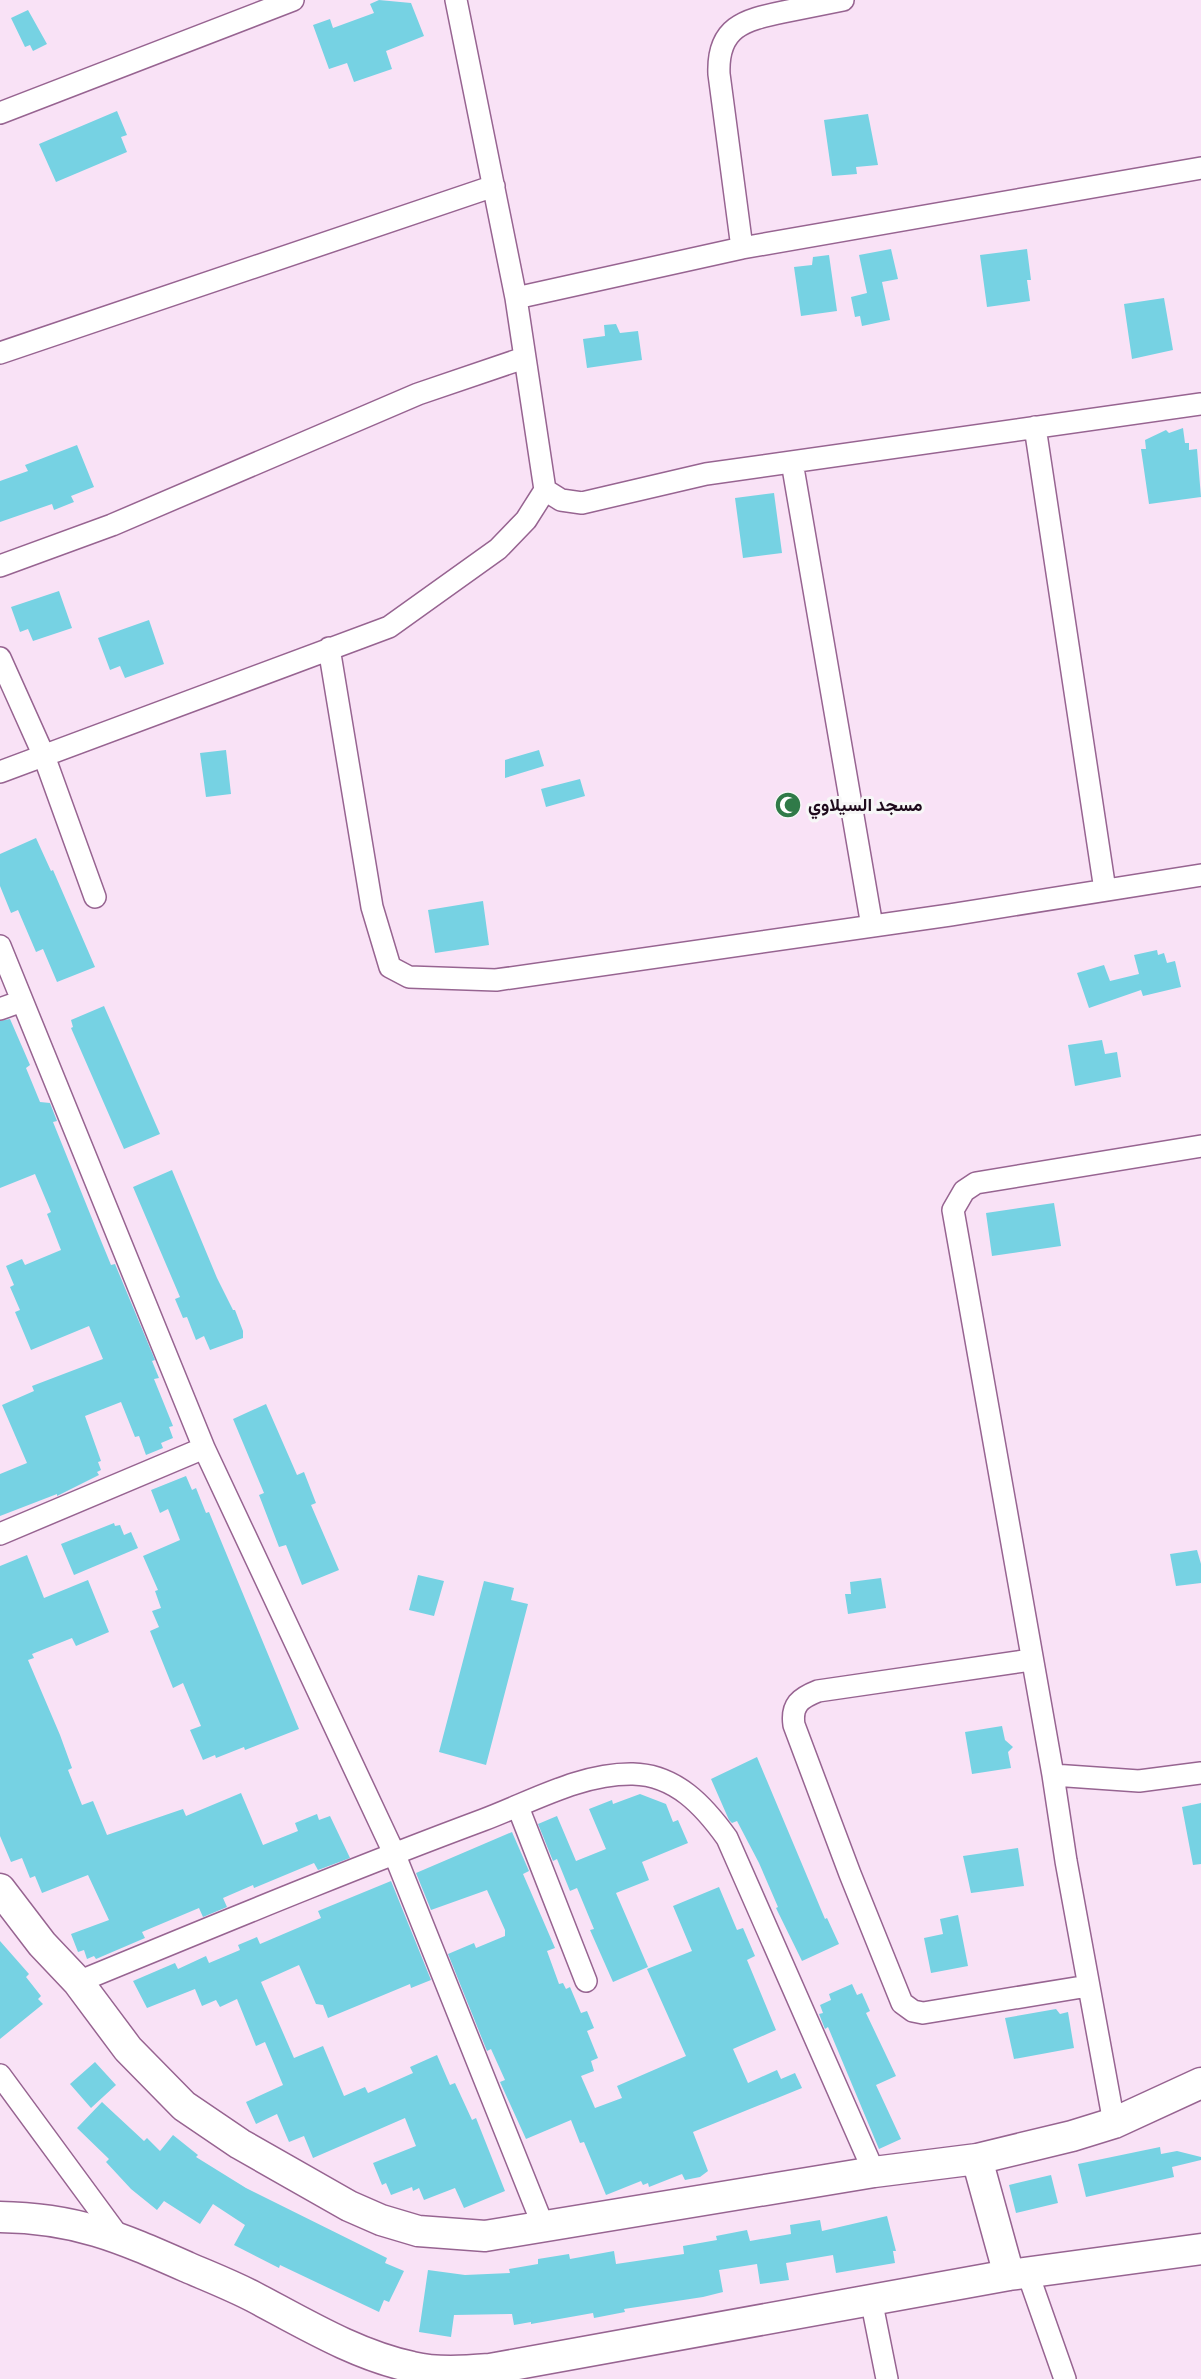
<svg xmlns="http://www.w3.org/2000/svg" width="1201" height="2379" font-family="'Crimson Pro',Vazirmatn,serif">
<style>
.building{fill:#76d2e3}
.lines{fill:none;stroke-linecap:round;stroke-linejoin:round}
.street-casing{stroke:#976491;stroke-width:24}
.secondary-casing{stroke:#976491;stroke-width:33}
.street{stroke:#fff;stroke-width:21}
.secondary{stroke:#fff;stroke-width:30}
.labels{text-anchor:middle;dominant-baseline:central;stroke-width:6;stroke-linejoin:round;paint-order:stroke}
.poi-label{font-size:18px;font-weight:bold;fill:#1e0a1c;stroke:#f7f7f7;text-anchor:start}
</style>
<rect width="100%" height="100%" fill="#f9e2f6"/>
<path class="building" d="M 379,0 L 411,3 L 424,36 L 386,51 L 392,69 L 354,82 L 347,63 L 329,69 L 313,25 L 330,19 L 333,28 L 374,13 L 370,4 Z
M 28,10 L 47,44 L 33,51 L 30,45 L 25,47 L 11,18 Z
M 117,111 L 127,135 L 121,137 L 127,152 L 56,182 L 39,144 Z
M 868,114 L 878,165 L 856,167 L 857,174 L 832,176 L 824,120 Z
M 891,249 L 898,279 L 882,282 L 890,320 L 862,326 L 860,316 L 855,317 L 851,297 L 867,293 L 859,255 Z
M 1027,249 L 1031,280 L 1027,280 L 1030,301 L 987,307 L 980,255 Z
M 829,255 L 837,311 L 801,316 L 794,267 L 812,265 L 813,257 Z
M 1164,298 L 1173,350 L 1132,359 L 1124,304 Z
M 616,324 L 620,333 L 638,331 L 642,360 L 587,368 L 583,339 L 605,336 L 604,325 Z
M 1183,428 L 1185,443 L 1189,443 L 1189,450 L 1197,449 L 1201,497 L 1149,504 L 1141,449 L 1146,449 L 1145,440 L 1166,430 L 1169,433 Z
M 77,445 L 94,487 L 71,496 L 74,502 L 54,510 L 52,504 L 0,522 L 0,481 L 28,471 L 25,465 Z
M 774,493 L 782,553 L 743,558 L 735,498 Z
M 59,591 L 72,628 L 33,641 L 28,629 L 20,632 L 11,607 Z
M 149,620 L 164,664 L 125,678 L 120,666 L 110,670 L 98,638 Z
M 226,750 L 231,794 L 206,797 L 200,753 Z
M 539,750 L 544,766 L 505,778 L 505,760 Z
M 580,779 L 585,796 L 546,807 L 541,789 Z
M 36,838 L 51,871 L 53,870 L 95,967 L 57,982 L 43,949 L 36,952 L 18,910 L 11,913 L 0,886 L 0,854 Z
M 483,901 L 489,945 L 435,953 L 428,910 Z
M 1157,950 L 1158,955 L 1164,953 L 1167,963 L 1175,961 L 1181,987 L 1143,996 L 1141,990 L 1089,1008 L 1077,973 L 1104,965 L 1110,981 L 1139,974 L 1134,955 Z
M 104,1006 L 160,1134 L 124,1149 L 71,1028 L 73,1027 L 71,1020 Z
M 10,1019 L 30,1065 L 26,1068 L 40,1102 L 50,1103 L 57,1121 L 53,1122 L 97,1231 L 111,1265 L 115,1264 L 155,1360 L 152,1361 L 159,1378 L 154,1379 L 173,1426 L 169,1427 L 173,1438 L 161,1443 L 163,1448 L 146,1455 L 139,1436 L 135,1437 L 121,1402 L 85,1416 L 101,1461 L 98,1462 L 101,1470 L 97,1472 L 99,1475 L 57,1496 L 57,1494 L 0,1516 L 0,1474 L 27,1463 L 2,1405 L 34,1391 L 32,1386 L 103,1359 L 89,1326 L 31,1350 L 15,1312 L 20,1310 L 10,1287 L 14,1285 L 6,1266 L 22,1259 L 25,1265 L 61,1250 L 47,1214 L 51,1212 L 35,1174 L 0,1188 L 0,1021 Z
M 1102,1040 L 1105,1054 L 1117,1052 L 1121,1077 L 1075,1086 L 1068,1045 Z
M 172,1170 L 217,1278 L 233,1310 L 235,1310 L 243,1331 L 243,1338 L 210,1350 L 204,1336 L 196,1340 L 187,1317 L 183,1318 L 175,1299 L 180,1297 L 133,1187 Z
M 1054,1203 L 1061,1246 L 992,1256 L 986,1213 Z
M 266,1404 L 297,1475 L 304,1472 L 316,1503 L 311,1505 L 339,1570 L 302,1585 L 286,1545 L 279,1547 L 259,1495 L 264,1493 L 233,1419 Z
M 186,1476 L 192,1490 L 196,1488 L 206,1513 L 209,1512 L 299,1729 L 245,1750 L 244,1747 L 216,1758 L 215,1755 L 203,1760 L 190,1730 L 201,1726 L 183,1683 L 173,1688 L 150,1631 L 159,1627 L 152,1611 L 161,1608 L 155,1591 L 158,1590 L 143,1556 L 180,1540 L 168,1509 L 160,1513 L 151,1490 Z
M 114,1523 L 115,1526 L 120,1525 L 124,1535 L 131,1532 L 138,1548 L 74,1575 L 61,1544 Z
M 1197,1550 L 1201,1564 L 1201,1583 L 1176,1586 L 1170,1554 Z
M 27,1555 L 44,1598 L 88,1580 L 109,1632 L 76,1646 L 72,1638 L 32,1654 L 34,1658 L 28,1660 L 60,1735 L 72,1768 L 68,1770 L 82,1805 L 93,1801 L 107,1835 L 183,1809 L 186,1816 L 241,1793 L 263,1845 L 298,1831 L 295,1823 L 317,1814 L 319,1820 L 330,1816 L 350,1858 L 318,1870 L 314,1863 L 254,1888 L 253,1885 L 223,1898 L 227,1907 L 203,1917 L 199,1908 L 142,1932 L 145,1938 L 96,1959 L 94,1956 L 87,1959 L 84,1950 L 78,1952 L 71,1934 L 109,1920 L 88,1875 L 42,1893 L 35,1876 L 30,1878 L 22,1858 L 11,1862 L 0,1836 L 0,1566 Z
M 418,1575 L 444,1581 L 434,1616 L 409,1610 Z
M 881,1578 L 886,1608 L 848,1614 L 845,1594 L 851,1594 L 850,1582 Z
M 484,1581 L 514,1588 L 511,1600 L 528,1604 L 486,1765 L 439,1752 Z
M 1002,1726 L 1005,1740 L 1013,1747 L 1008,1752 L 1011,1768 L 972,1774 L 965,1732 Z
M 757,1757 L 825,1919 L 827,1918 L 839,1944 L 802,1961 L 776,1908 L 778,1907 L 759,1863 L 737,1821 L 732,1823 L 729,1820 L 711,1779 Z
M 640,1794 L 666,1804 L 673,1822 L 678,1820 L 688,1843 L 642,1862 L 649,1880 L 616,1893 L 648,1967 L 613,1982 L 590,1930 L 594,1929 L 577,1888 L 570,1891 L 557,1859 L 553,1861 L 538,1824 L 557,1816 L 576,1861 L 606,1849 L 589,1809 L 612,1800 L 613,1804 Z
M 1201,1803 L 1201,1864 L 1193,1865 L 1182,1807 Z
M 512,1832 L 529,1871 L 523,1874 L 555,1948 L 547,1951 L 559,1984 L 563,1983 L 566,1989 L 570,1987 L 581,2013 L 587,2011 L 594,2028 L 587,2031 L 598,2058 L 591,2061 L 594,2071 L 581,2076 L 595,2108 L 622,2098 L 617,2086 L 686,2056 L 647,1969 L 692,1951 L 673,1906 L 719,1887 L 737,1930 L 743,1928 L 755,1956 L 747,1960 L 776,2030 L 733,2049 L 748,2083 L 777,2070 L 781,2079 L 795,2073 L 802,2088 L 693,2132 L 708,2171 L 700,2177 L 685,2180 L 682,2174 L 649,2187 L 648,2183 L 643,2185 L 641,2181 L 606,2195 L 584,2142 L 580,2143 L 571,2120 L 526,2139 L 500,2082 L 505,2080 L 491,2049 L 487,2051 L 448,1954 L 474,1943 L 476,1948 L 505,1936 L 505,1930 L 487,1890 L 431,1910 L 416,1873 Z
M 1018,1848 L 1024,1886 L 971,1893 L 963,1856 Z
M 391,1881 L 431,1980 L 411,1988 L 410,1984 L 328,2018 L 323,2005 L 316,2004 L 299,1965 L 261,1982 L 294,2058 L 323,2046 L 344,2096 L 365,2087 L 368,2093 L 384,2086 L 413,2073 L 410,2067 L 437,2055 L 450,2085 L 455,2083 L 472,2120 L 476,2118 L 505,2191 L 464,2208 L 455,2188 L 424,2200 L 419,2188 L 413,2191 L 412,2187 L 391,2195 L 386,2183 L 382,2185 L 373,2163 L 416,2146 L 405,2118 L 313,2158 L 304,2136 L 289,2142 L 277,2114 L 256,2124 L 246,2102 L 283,2085 L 265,2042 L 256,2046 L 237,1999 L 220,2007 L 216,2000 L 202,2006 L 195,1989 L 147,2008 L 133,1981 L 175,1963 L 178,1969 L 206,1956 L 209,1963 L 240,1950 L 238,1945 L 257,1937 L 260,1944 L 321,1918 L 318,1911 Z
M 958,1915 L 968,1966 L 931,1973 L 924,1938 L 943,1934 L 940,1919 Z
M 0,1941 L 29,1974 L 26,1977 L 41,1996 L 38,1999 L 43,2004 L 0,2039 Z
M 852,1984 L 857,1995 L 862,1993 L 870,2011 L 866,2013 L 896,2076 L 876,2085 L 901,2139 L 879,2149 L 828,2027 L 825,2029 L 819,2014 L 823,2013 L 820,2005 L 831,2000 L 829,1994 Z
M 1056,2009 L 1060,2014 L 1068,2012 L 1074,2048 L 1014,2059 L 1005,2018 Z
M 95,2062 L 116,2085 L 91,2108 L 70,2084 Z
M 102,2102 L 144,2141 L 147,2138 L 160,2151 L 173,2135 L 198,2155 L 196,2157 L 246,2188 L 387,2258 L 385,2263 L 404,2271 L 389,2302 L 384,2300 L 379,2312 L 280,2265 L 279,2268 L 234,2245 L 245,2225 L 213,2204 L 200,2224 L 164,2201 L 157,2210 L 131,2189 L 106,2162 L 109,2159 L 77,2128 Z
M 1160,2147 L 1161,2154 L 1177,2151 L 1201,2157 L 1201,2160 L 1172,2167 L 1174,2177 L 1086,2197 L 1078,2164 Z
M 1051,2175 L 1058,2203 L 1016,2213 L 1009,2185 Z
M 887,2216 L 896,2251 L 893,2251 L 895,2263 L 836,2273 L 833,2255 L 786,2263 L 789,2280 L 760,2284 L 757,2264 L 719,2270 L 723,2292 L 703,2297 L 624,2309 L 625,2312 L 594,2318 L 593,2313 L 531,2324 L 531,2322 L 514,2325 L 512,2314 L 454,2315 L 451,2337 L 419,2332 L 428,2270 L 465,2275 L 510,2273 L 509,2269 L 538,2264 L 538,2259 L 569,2254 L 570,2259 L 614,2251 L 616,2264 L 684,2254 L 683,2246 L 717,2240 L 716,2236 L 747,2230 L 750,2241 L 791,2234 L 790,2225 L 820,2220 L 822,2231 Z"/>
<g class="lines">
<defs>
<path id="street" d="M 0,113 L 293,0
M 742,248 L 719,74 C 717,27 744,20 783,12 C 803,8 823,4 843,0
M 516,298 L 742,248 L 1201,168
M 0,353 L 494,186
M 1035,427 L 1105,890
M 792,462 L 872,926
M 545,490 L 561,500 L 582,503 L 706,474 L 1201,404
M 0,566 L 112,525 L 418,394 L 524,358
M 329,648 L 372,907 L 390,967 L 409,977 L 496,980 L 950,915 L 1201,875
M 0,658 L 44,756 L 95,897
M 0,772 L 389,627 L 498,549 L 526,520 L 545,490 L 516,298 L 456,0
M 0,946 L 204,1448 L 394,1853 L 544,2228
M 0,1009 L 22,1001
M 0,1534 L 204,1448
M 1031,1660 L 818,1691 C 800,1698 791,1705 794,1725 L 850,1874 L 902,2003 L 913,2011 L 923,2013 L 1088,1986
M 1053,1775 L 1139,1781 L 1201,1773
M 518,1807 L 586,1981
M 78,1982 C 212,1927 346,1871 483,1820 C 531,1802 581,1773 633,1774 C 676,1775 704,1806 727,1838 L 874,2172
M 0,2075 L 119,2237
M 1114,2123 L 1066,1861 L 1053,1775 L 953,1210 L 964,1191 L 976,1183 L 1201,1146
M 1028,2274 L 1065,2379
M 871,2299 L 887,2379"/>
<path id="secondary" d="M 0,1889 L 42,1944 L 78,1982 L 128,2049 L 184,2106 L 240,2144 L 349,2206 L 381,2220 L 418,2231 L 485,2236 L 874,2172 L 977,2159 L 1072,2136 L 1114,2123 L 1201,2083
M 977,2159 L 1009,2275
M 0,2217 C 76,2218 119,2237 187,2267 C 210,2277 233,2286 254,2297 C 305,2324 356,2355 412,2367 C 437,2373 464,2371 490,2369 L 1009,2275 L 1201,2249"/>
</defs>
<use href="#street" class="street-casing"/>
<use href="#secondary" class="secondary-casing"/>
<use href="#street" class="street"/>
<use href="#secondary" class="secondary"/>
</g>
<defs>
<symbol id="mosque-disc" viewBox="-11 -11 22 22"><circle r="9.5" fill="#307a48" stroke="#f7f7f7"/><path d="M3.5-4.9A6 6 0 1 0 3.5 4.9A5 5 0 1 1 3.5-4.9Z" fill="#fff"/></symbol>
</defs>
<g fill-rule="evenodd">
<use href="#mosque-disc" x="773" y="790" width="30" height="30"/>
</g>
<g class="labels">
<g class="poi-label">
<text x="808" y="805">مسجد السيلاوي</text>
</g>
</g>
</svg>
